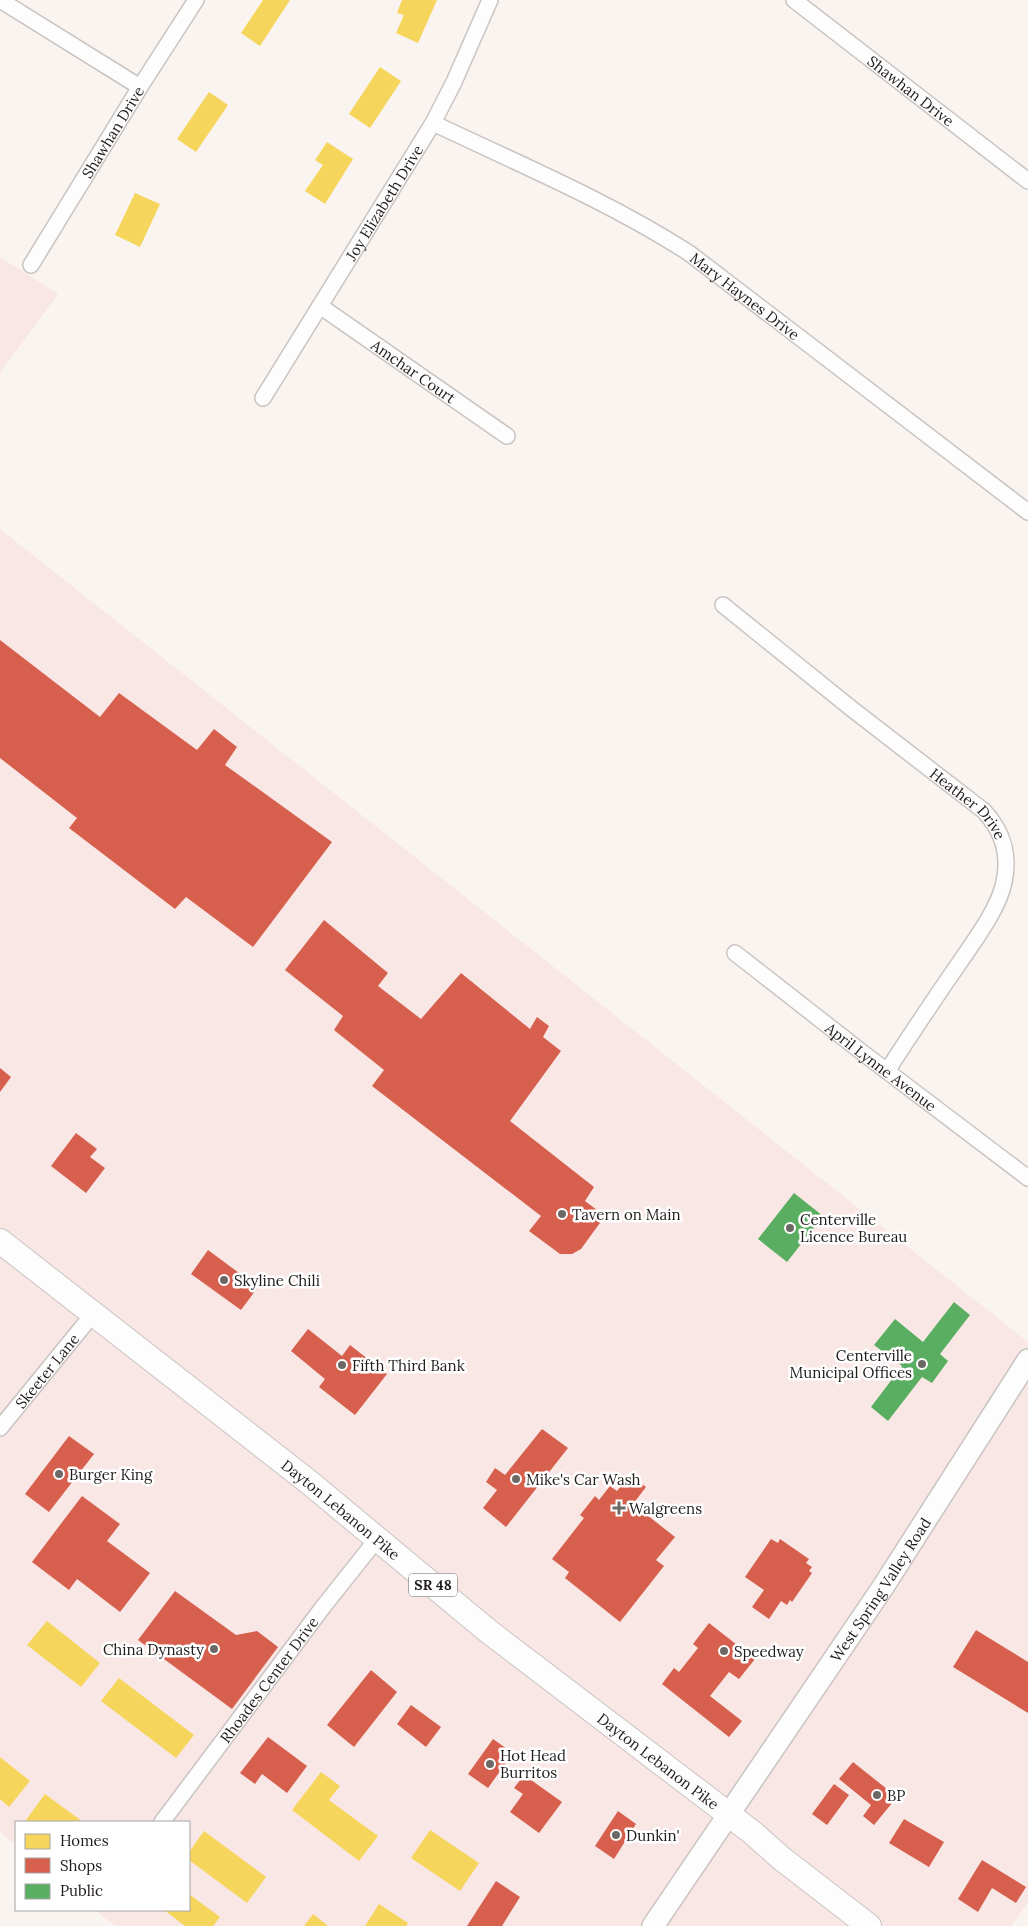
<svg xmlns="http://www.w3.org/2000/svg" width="1028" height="1926" font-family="Lora,serif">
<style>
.commercial{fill:#f9e7e5}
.homes{fill:#f6d55c}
.shops{fill:#d6604d}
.public{fill:#5aae61}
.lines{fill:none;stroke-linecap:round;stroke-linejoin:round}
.street-casing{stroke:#c9c4c1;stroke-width:18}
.secondary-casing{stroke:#c9c4c1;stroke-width:24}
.primary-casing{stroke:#c9c4c1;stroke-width:26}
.street{stroke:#fefdfd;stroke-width:15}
.secondary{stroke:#fefdfd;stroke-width:21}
.primary{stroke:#fefdfd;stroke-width:24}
.poi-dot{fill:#6c6865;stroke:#fff;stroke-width:2}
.labels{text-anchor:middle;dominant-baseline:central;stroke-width:5;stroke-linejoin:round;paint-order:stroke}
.shield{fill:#fff;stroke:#63605f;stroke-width:1}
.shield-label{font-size:14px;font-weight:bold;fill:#201c1a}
.street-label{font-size:15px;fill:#201c1a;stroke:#fff}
.poi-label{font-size:15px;fill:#201c1a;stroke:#fff;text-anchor:start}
</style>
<rect width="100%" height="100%" fill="#faf4f0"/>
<path class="commercial" d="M 0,257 L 58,294 L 0,373 Z
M 0,529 L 1028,1342 L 1028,1902 L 1012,1926 L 115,1926 L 95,1910 L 189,1910 L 189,1822 L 16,1822 L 16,1845 L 0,1832 Z"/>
<path class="homes" d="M 263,0 L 290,0 L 260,46 L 241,33 Z
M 402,0 L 437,0 L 418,43 L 396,33 L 404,15 L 397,13 Z
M 380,67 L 401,81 L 370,128 L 349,114 Z
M 209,92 L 228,105 L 196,152 L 177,139 Z
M 327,142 L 353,159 L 325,204 L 305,191 L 323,165 L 315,160 Z
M 135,193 L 160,204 L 140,247 L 115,235 Z
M 47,1621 L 100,1663 L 81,1687 L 27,1645 Z
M 119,1678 L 194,1735 L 176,1758 L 101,1701 Z
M 0,1757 L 30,1781 L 9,1807 L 0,1799 Z
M 321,1772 L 340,1786 L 329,1800 L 378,1836 L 359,1861 L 292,1810 Z
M 45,1794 L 83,1822 L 29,1822 L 26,1820 Z
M 430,1830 L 479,1863 L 460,1891 L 411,1858 Z
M 204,1831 L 266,1877 L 247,1903 L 189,1860 L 189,1852 Z
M 189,1894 L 220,1917 L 213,1926 L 185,1926 L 164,1910 L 189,1910 Z
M 379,1904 L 408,1923 L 406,1926 L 365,1926 Z
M 313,1914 L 328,1926 L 304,1926 Z"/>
<path class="shops" d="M 0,640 L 100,717 L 119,693 L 197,750 L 214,729 L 237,747 L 225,765 L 332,842 L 253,947 L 186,897 L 175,909 L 69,828 L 77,818 L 0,758 Z
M 324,920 L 388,973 L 378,986 L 421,1019 L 461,973 L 530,1029 L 537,1017 L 549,1026 L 543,1037 L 561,1051 L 510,1121 L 594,1187 L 585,1201 L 605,1216 L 581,1249 L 572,1254 L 560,1254 L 529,1231 L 541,1216 L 372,1086 L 384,1070 L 334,1030 L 343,1016 L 285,970 Z
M 0,1068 L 11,1077 L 0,1092 Z
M 76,1133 L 97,1149 L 90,1157 L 105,1168 L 86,1193 L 51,1166 Z
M 208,1250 L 258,1287 L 241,1310 L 191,1274 Z
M 308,1329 L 342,1356 L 350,1345 L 387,1374 L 355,1415 L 319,1387 L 325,1379 L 291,1351 Z
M 542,1429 L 568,1448 L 506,1527 L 483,1508 L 497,1490 L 486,1482 L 495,1468 L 505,1475 Z
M 69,1436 L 94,1454 L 49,1512 L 25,1494 Z
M 630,1475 L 646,1487 L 633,1504 L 675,1537 L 656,1560 L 664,1566 L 620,1622 L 565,1578 L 569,1572 L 552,1559 L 584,1518 L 580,1515 L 595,1496 L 599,1500 L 610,1486 L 617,1491 Z
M 82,1496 L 120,1524 L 107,1541 L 150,1573 L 120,1612 L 77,1579 L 69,1590 L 32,1562 Z
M 771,1539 L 778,1543 L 780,1539 L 809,1559 L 806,1563 L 812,1567 L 809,1571 L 812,1573 L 792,1602 L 790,1600 L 787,1605 L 781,1601 L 769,1619 L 752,1607 L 764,1590 L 745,1577 Z
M 175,1591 L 236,1635 L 257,1631 L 278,1647 L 232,1709 L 138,1640 Z
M 709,1623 L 755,1659 L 739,1679 L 729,1672 L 710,1696 L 742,1721 L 729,1737 L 662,1684 L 674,1668 L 679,1672 L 698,1648 L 693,1644 Z
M 976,1630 L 1028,1662 L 1028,1713 L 953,1667 Z
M 371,1670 L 397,1692 L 354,1747 L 327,1725 Z
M 411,1705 L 441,1727 L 426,1747 L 397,1724 Z
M 268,1737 L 307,1766 L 287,1793 L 262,1774 L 255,1784 L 240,1773 Z
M 493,1739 L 513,1753 L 488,1788 L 468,1774 Z
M 853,1762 L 897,1797 L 874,1825 L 863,1816 L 871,1805 L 839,1779 Z
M 524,1775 L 562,1802 L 539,1833 L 510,1812 L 523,1794 L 514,1788 Z
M 834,1784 L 849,1795 L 827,1825 L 812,1814 Z
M 618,1811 L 636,1824 L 614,1859 L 595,1846 Z
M 904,1819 L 944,1842 L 929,1867 L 889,1843 Z
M 982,1860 L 1026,1887 L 1016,1903 L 992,1888 L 978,1912 L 958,1899 Z
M 496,1881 L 520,1897 L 502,1926 L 467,1926 Z"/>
<path class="public" d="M 794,1193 L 823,1216 L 787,1262 L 758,1239 Z
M 954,1302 L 970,1315 L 940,1354 L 948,1361 L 932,1383 L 922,1377 L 888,1421 L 871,1407 L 902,1366 L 874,1345 L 895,1319 L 923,1342 Z"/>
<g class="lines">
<defs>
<g id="street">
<path d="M 0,0 L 140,87"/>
<path id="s1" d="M 794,0 L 1028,181"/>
<path id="s2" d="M 433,123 C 519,164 608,201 689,253 L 1028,512"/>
<path id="s3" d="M 31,265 L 140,87 L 196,0"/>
<path id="s4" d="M 320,306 L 507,436"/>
<path id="s5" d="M 263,398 L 433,123 L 454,82 L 490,0"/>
<path id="s6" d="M 723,605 L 852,709 L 984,811 C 1003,832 1010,854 1004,882 C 999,908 975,940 960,962 C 935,998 911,1034 887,1071"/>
<path id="s7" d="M 735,953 L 863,1053 L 1028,1178"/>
<path id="s8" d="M 0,1428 L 93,1314"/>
<path id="s9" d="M 162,1822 L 323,1607 L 377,1539"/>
</g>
<g id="secondary">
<path id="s10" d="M 653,1926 L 883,1587 L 1028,1360"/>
</g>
<g id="primary">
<path id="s11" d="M 0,1241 L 310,1483 L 488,1631 L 753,1833 L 781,1858 L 869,1926"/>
</g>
</defs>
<use href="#street" class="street-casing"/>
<use href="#secondary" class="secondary-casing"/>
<use href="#primary" class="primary-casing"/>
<use href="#street" class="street"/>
<use href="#secondary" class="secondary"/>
<use href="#primary" class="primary"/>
</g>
<g class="poi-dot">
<circle cx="562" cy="1214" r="5"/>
<circle cx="790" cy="1228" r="5"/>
<circle cx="224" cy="1280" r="5"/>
<circle cx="922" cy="1364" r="5"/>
<circle cx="342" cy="1365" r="5"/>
<circle cx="59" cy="1474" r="5"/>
<circle cx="516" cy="1479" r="5"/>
<path d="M616.5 1500.5h5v5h5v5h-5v5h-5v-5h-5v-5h5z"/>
<circle cx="214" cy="1649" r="5"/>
<circle cx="724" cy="1651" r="5"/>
<circle cx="490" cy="1764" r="5"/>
<circle cx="877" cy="1795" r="5"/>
<circle cx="616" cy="1835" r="5"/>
</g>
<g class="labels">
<rect class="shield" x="409" y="1573.5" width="48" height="23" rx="4"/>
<g class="shield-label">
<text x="433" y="1585">SR 48</text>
</g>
<g class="street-label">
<text stroke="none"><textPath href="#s1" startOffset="148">Shawhan Drive</textPath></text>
<text stroke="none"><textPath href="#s3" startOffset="156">Shawhan Drive</textPath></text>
<text stroke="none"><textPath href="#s5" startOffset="230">Joy Elizabeth Drive</textPath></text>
<text stroke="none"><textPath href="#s2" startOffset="358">Mary Haynes Drive</textPath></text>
<text stroke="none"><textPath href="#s4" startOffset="114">Amchar Court</textPath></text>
<text stroke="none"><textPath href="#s6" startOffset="316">Heather Drive</textPath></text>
<text stroke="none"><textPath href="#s7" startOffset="185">April Lynne Avenue</textPath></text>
<text stroke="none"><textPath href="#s8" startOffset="74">Skeeter Lane</textPath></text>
<text stroke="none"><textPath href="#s11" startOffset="434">Dayton Lebanon Pike</textPath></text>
<text stroke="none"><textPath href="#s10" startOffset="406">West Spring Valley Road</textPath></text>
<text stroke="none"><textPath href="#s9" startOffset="178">Rhoades Center Drive</textPath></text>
<text stroke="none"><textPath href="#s11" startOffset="839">Dayton Lebanon Pike</textPath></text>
</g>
<g class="poi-label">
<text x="572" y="1214">Tavern on Main</text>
<text x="800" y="1219">Centerville<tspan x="800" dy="17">Licence Bureau</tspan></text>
<text x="234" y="1280">Skyline Chili</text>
<text x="912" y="1355" text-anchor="end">Centerville<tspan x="912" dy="17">Municipal Offices</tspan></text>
<text x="352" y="1365">Fifth Third Bank</text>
<text x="69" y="1474">Burger King</text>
<text x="526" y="1479">Mike's Car Wash</text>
<text x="629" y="1508">Walgreens</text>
<text x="204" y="1649" text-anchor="end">China Dynasty</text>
<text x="734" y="1651">Speedway</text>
<text x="500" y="1755">Hot Head<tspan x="500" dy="17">Burritos</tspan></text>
<text x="887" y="1795">BP</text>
<text x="626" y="1835">Dunkin'</text>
</g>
</g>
<rect x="15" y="1821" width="175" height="90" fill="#ffffff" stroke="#a6a4a3"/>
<rect x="25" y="1834" width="25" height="15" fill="#f6d55c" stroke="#a6a4a3"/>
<text x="60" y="1846" font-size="15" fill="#201c1a">Homes</text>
<rect x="25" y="1858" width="25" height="15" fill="#d6604d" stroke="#a6a4a3"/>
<text x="60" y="1871" font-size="15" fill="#201c1a">Shops</text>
<rect x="25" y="1884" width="25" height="15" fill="#5aae61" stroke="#a6a4a3"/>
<text x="60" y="1896" font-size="15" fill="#201c1a">Public</text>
</svg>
